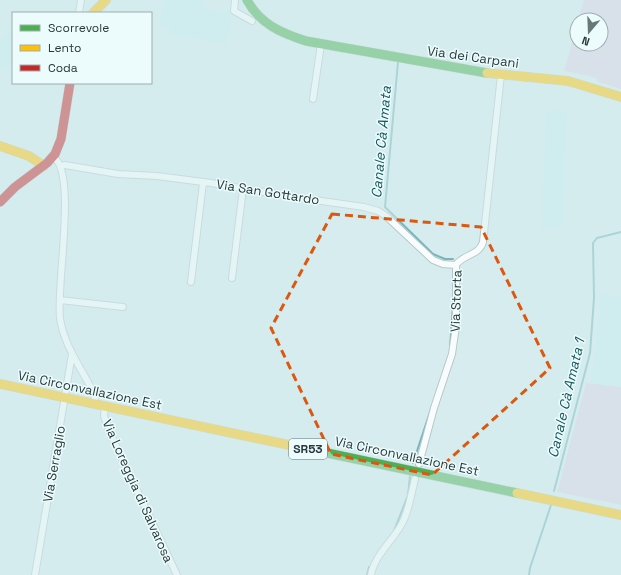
<svg xmlns="http://www.w3.org/2000/svg" width="621" height="575" font-family="'Space Grotesk',sans-serif">
<style>
.built{fill:#c7ecf0}
.green{fill:#dcd3e5}
.lines{fill:none;stroke-linecap:round;stroke-linejoin:round}
.stream{stroke:#7ab5ba;stroke-width:2}
.street-casing{stroke:#b7c8ca;stroke-width:8}
.fast-casing{stroke:#b7c8ca;stroke-width:10}
.slow-casing{stroke:#b7c8ca;stroke-width:10}
.jam-casing{stroke:#b7c8ca;stroke-width:10}
.street{stroke:#f9fcfc;stroke-width:6}
.fast{stroke:#4caf50;stroke-width:9}
.slow{stroke:#ffc107;stroke-width:9}
.jam{stroke:#c62828;stroke-width:9}
.marked{fill:none;stroke:#de570e;stroke-width:3;stroke-dasharray:8 5;stroke-linejoin:round}
.labels{text-anchor:middle;dominant-baseline:central;stroke-width:3;stroke-linejoin:round;paint-order:stroke}
.shield{fill:#ecfcfd;stroke:#647475;stroke-width:1}
.shield-label{font-size:12px;font-weight:bold;fill:#29393b}
.street-label{font-size:13px;fill:#29393b;stroke:#ecfcfd}
.water-label{font-size:14px;font-style:italic;fill:#16575d;stroke:#ecfcfd}
</style>
<rect width="100%" height="100%" fill="#d6ecee"/>
<path class="built" d="M 163,0 L 204,0 L 204,9 L 225,13 L 228,11 L 232,11 L 228,44 L 168,34 L 169,27 L 159,26 Z
M 13,25 L 13,70 L 0,68 L 0,44 L 2,33 L 7,34 L 8,26 Z
M 546,110 L 567,111 L 563,225 L 542,229 Z
M 601,294 L 621,297 L 621,387 L 591,384 Z"/>
<path class="green" d="M 584,0 L 621,0 L 621,89 L 598,82 L 597,79 L 590,76 L 564,71 L 577,25 L 577,44 L 601,44 L 601,20 L 578,20 Z
M 586,383 L 621,387 L 621,505 L 557,492 Z"/>
<g class="lines">
<path class="stream" d="M 398,62 L 385,207 L 433,254 L 445,259 L 453,259
M 450,348 L 453,306
M 413,463 L 431,409
M 554,491 L 590,353 L 594,298 L 593,243 L 597,238 L 621,232
M 394,531 L 408,495 L 410,476
M 367,575 L 369,567
M 529,575 L 530,568 L 551,505"/>
<defs>
<path id="street" d="M 235,0 L 234,11 L 252,21
M 79,13 L 81,0
M 313,99 L 321,44
M 54,157 C 77,176 56,285 60,318 C 64,347 83,370 95,396 L 94,404
M 61,166 L 65,165 L 118,174 L 157,176 L 211,183 L 293,197 L 364,207 L 378,211 L 386,216 L 433,260 L 443,264 L 456,265
M 232,278 L 243,189
M 191,282 L 203,183
M 60,300 L 123,307
M 105,406 L 104,416 L 111,435 L 177,575
M 419,464 L 434,408 L 452,354 L 456,326 L 456,265 C 463,254 479,256 483,242 L 501,75
M 35,575 L 72,354
M 371,575 C 374,557 391,542 400,527 C 409,513 411,494 415,479"/>
<path id="fast" d="M 247,0 C 260,24 281,33 306,41 L 487,73
M 308,449 L 517,493"/>
<path id="slow" d="M 93,13 L 106,0
M 487,73 L 568,81 L 621,97
M 0,146 L 29,156 L 44,166
M 0,384 L 308,449
M 517,493 L 621,515"/>
<path id="jam" d="M 0,202 L 15,187 L 47,163 L 55,154 L 61,139 L 70,83"/>
</defs>
<use href="#street" class="street-casing"/>
<use href="#fast" class="fast-casing"/>
<use href="#slow" class="slow-casing"/>
<use href="#jam" class="jam-casing"/>
<use href="#street" class="street"/>
<use href="#fast" class="fast"/>
<use href="#slow" class="slow"/>
<use href="#jam" class="jam"/>
</g>
<path d="M0 0H621V575H0ZM 332,214 L 481,227 L 550,368 L 432,475 L 331,454 L 271,328 Z" fill="#d6ecee" fill-opacity=".55" fill-rule="evenodd"/>
<path class="marked" d="M 332,214 L 481,227 L 550,368 L 432,475 L 331,454 L 271,328 Z"/>
<g class="labels">
<rect class="shield" x="289" y="439" width="38" height="20" rx="3"/>
<g class="shield-label">
<text x="308" y="449">SR53</text>
</g>
<g class="street-label">
<text transform="translate(473 57) rotate(8)">Via dei Carpani</text>
<text transform="translate(268 192) rotate(9)">Via San Gottardo</text>
<text transform="translate(456 301) rotate(-88)">Via Storta</text>
<text transform="translate(90 390) rotate(12)">Via Circonvallazione Est</text>
<text transform="translate(407 456) rotate(12)">Via Circonvallazione Est</text>
<text transform="translate(54 464) rotate(-80)">Via Serraglio</text>
<text transform="translate(138 491) rotate(66)">Via Loreggia di Salvarosa</text>
</g>
<g class="water-label">
<text transform="translate(381 142) rotate(-85)">Canale Cà Amata</text>
<text transform="translate(566 398) rotate(-77)">Canale Cà Amata 1</text>
</g>
</g>
<rect x="12" y="12" width="140" height="72" fill="#ecfcfd" stroke="#9eaeaf"/>
<rect x="20" y="25" width="20" height="6" fill="#4caf50" stroke="#9eaeaf"/>
<text x="48" y="32" font-size="12" fill="#29393b">Scorrevole</text>
<rect x="20" y="45" width="20" height="6" fill="#ffc107" stroke="#9eaeaf"/>
<text x="48" y="52" font-size="12" fill="#29393b">Lento</text>
<rect x="20" y="65" width="20" height="6" fill="#c62828" stroke="#9eaeaf"/>
<text x="48" y="72" font-size="12" fill="#29393b">Coda</text>
<g transform="translate(589 32) rotate(199)"><circle r="19" fill="#ecfcfd" stroke="#9eaeaf"/>
<path d="M0-3L7 15L0 10L-7 15Z" fill="#66787a"/>
<text y="-6" font-size="11" font-weight="bold" text-anchor="middle" fill="#29393b">N</text>
</g>
</svg>
